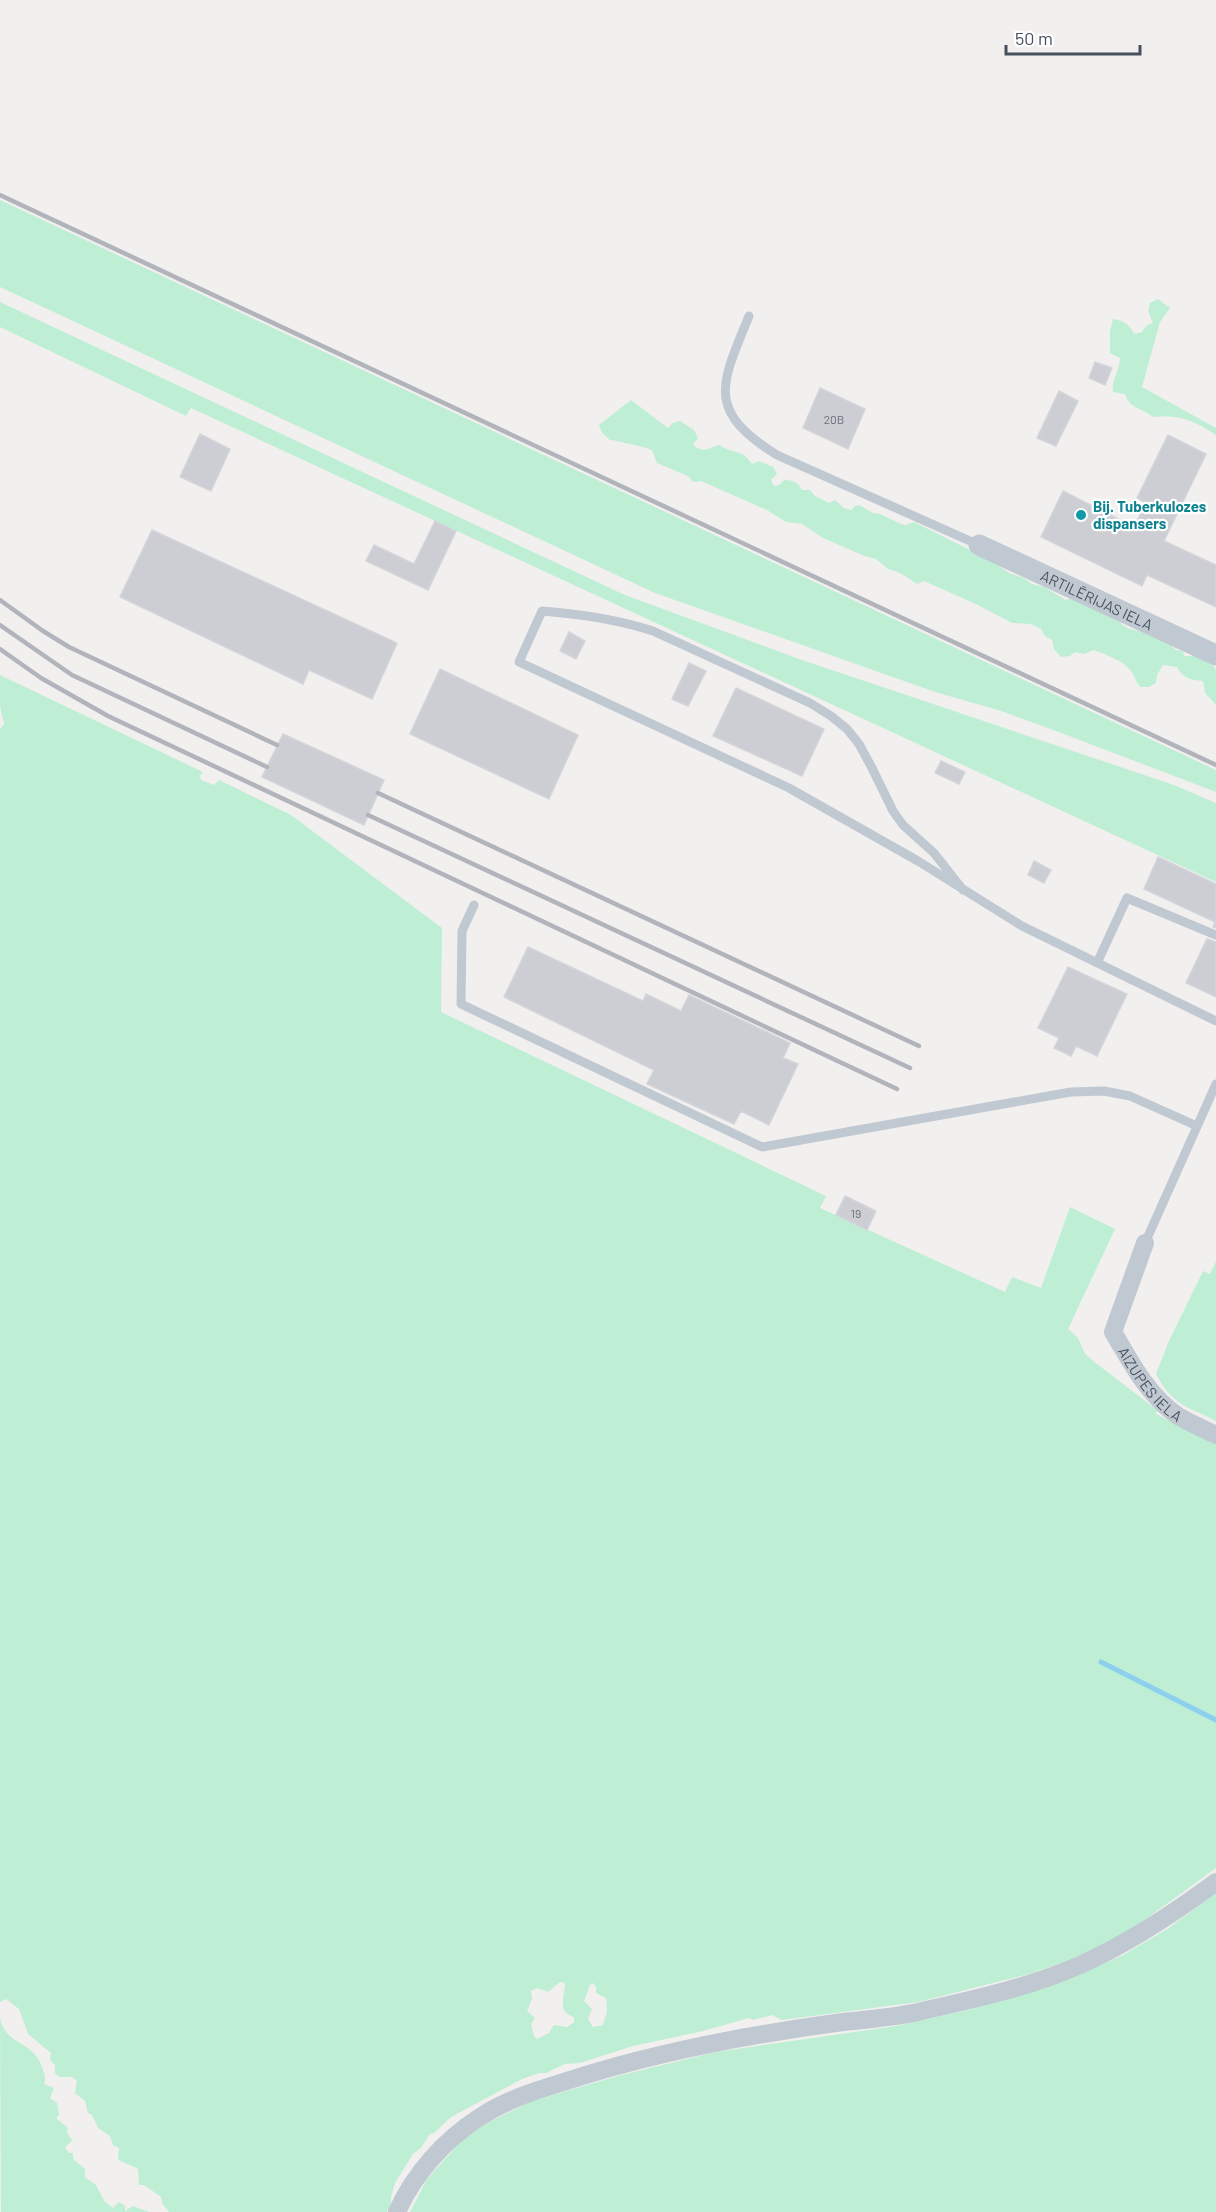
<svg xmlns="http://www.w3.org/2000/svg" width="1216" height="2212" font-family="Barlow,sans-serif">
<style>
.green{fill:#beefd5;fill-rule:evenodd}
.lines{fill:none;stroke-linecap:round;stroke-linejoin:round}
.stream{stroke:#8bd0ec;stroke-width:5}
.building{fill:#ccced4;stroke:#d3d5db;stroke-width:1.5}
.service{stroke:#c0c8d1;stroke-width:9}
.minor{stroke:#c0c8d1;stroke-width:18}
.tertiary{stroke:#c0c8d1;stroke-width:21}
.rail{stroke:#b1b4ba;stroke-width:4.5}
.culture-dot{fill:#0f9aa8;stroke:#fff;stroke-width:2}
.labels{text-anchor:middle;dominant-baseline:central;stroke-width:4.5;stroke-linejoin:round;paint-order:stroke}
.number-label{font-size:12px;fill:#68707b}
.culture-label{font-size:15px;font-weight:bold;fill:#0d838f;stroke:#fff;text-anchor:start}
.street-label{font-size:15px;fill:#47515d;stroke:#fff}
</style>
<rect width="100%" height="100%" fill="#f2efef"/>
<path class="green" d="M 0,200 L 1216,770 L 1216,792 L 1056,731 L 1001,711 L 935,692 L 655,593 L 0,287 Z
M 1158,299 L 1170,308 L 1160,322 L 1142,387 L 1216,428 L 1216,435 C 1195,421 1178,414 1153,417 C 1142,408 1130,409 1125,394 L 1113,392 C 1111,380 1120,370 1120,358 L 1110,353 L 1110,331 L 1113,319 C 1123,320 1130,325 1134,334 L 1142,332 L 1147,325 L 1153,323 L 1148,311 L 1150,303 Z
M 0,302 L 625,595 L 802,660 L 1174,785 L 1216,803 L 1216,882 L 191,408 L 186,416 L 0,327 Z
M 631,400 L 668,428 L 673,423 L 680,421 L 694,430 L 698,438 L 693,444 C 702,455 710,447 720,445 C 732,455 741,447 752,464 L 759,461 L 773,467 L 777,474 L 771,480 L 774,486 L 779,485 L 784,480 C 793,480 798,482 802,490 L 810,490 L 815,496 L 829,503 L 835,500 L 844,508 L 851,510 L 855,506 L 859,505 L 873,513 L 880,514 L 901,524 L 906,525 L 914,522 L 992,561 L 1009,573 L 1024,578 L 1032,584 L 1044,587 L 1066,600 L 1072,598 C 1086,604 1103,609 1115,618 C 1120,621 1123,627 1130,629 C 1148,633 1162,636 1176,650 L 1183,651 L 1184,656 L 1197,656 L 1212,663 L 1216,670 L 1216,705 L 1205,693 L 1203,681 C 1190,680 1183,678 1177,667 L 1163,665 L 1157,675 L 1156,683 L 1149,687 L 1140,687 C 1135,681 1135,675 1130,670 C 1122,660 1106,655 1094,650 L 1084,654 L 1075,652 L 1070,656 L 1061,657 L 1054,649 L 1052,640 L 1045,636 L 1041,629 L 1031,624 L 1012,623 L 978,605 L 924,581 L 917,584 L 900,573 L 888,569 L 876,559 L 862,555 L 823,538 L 802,524 L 786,522 L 767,510 L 701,481 L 693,482 L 688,476 L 657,463 L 652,450 C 648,448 615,440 610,440 L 602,433 L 599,425 Z
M 0,675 L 203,772 L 200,776 L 201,780 L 214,785 L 219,780 L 291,815 L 442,928 L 441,1012 L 826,1196 L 820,1208 L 1005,1292 L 1012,1277 L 1041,1288 L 1070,1207 L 1115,1229 L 1068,1329 L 1078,1338 L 1085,1354 L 1097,1364 L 1157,1410 L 1156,1414 L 1216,1444 L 1216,1868 L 1135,1927 L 1101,1946 L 1064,1962 L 1029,1974 L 918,2002 L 782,2020 L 772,2015 L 753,2020 L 749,2018 L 703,2031 L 633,2046 L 580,2063 L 565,2064 L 546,2073 L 539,2073 L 522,2079 L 451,2117 L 434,2133 L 430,2134 L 421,2148 L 413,2154 L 395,2183 L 391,2197 L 391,2204 L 387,2212 L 169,2212 L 162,2203 L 161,2197 L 144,2185 L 139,2185 L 138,2169 C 131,2164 123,2164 118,2159 L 119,2148 L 113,2145 L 110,2136 L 98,2128 L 92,2115 L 88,2113 L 85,2101 L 75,2093 L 77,2081 L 72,2077 L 59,2077 L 55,2073 L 55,2065 L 50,2060 L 51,2053 L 28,2034 L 19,2009 L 6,1999 L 0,2002 L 0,729 L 4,724 L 0,706 ZM 560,1982 L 565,1983 C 565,1996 556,2012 574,2017 L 574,2022 L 567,2027 L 554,2025 L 549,2033 L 537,2039 L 534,2036 L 531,2024 L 535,2018 L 527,2011 L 532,1999 L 531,1991 L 537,1988 L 548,1992 ZM 593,1983 L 596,1987 L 596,1993 L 606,1998 L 607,2011 L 603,2025 L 593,2027 L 588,2019 L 592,2009 L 584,2001 L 590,1985 Z
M 1216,1261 L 1216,1421 C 1187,1406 1173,1406 1156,1374 L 1169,1341 L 1203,1271 L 1210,1274 Z
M 1216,1893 L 1216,2212 L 410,2212 L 427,2179 L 461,2141 L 487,2123 L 532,2101 L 621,2075 L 716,2052 L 896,2026 L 972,2009 L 1064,1981 L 1123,1955 L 1169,1928 Z
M 0,2018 C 5,2046 35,2040 43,2070 C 45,2076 46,2079 44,2084 L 54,2088 L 50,2098 L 57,2103 L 59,2115 L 56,2118 L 68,2128 L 67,2132 L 72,2141 L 65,2147 L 69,2153 L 73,2153 L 73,2159 L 85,2169 L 85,2177 L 96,2185 L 105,2202 L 113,2208 L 119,2202 L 125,2206 L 125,2211 L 133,2206 L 149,2212 L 1,2212 Z"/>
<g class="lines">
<path class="stream" d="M 1101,1662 L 1216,1720"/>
</g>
<path class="building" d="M 1095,362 L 1112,368 L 1105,385 L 1089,378 Z
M 820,388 L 865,409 L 848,449 L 803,428 Z
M 1059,391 L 1078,401 L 1056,446 L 1037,438 Z
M 200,434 L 230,449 L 211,491 L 180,477 Z
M 1168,435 L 1206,454 L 1164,541 L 1216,565 L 1216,607 L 1147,575 L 1142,586 L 1041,537 L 1063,491 L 1134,527 L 1146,503 L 1137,498 Z
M 435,521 L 456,531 L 428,590 L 366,561 L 374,545 L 414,564 Z
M 152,530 L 397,643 L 372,699 L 309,670 L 303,684 L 120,597 Z
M 569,632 L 585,641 L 576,659 L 560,651 Z
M 689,663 L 706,671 L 688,706 L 672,699 Z
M 440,669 L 578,735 L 549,799 L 410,734 Z
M 736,688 L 824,729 L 802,776 L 713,736 Z
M 283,734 L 384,780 L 364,825 L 262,777 Z
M 941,761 L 965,772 L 959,784 L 935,773 Z
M 1158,857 L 1216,884 L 1216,928 L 1213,927 L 1215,922 L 1144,889 Z
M 1034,861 L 1051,870 L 1044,883 L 1028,875 Z
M 1207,939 L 1216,942 L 1216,997 L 1186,983 Z
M 528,947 L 643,1001 L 646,994 L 681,1011 L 689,995 L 790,1043 L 783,1058 L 798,1064 L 769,1125 L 741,1111 L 734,1124 L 647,1084 L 654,1070 L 504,997 Z
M 1068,967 L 1127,994 L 1097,1056 L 1076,1046 L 1071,1056 L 1054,1048 L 1059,1038 L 1038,1028 Z
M 845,1196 L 876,1211 L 867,1230 L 836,1215 Z"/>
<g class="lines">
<path class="service" d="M 749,316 C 722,383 704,410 777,455 L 979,545
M 963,890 L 934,853 L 903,825 L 893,811 L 872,768 L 859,744 L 847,729 L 831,716 L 810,703 L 653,631 C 616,619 580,614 542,611 L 519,662 L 789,788 L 918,861 L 1022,926 L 1216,1021
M 474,905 L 462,931 L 461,1004 L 762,1147 L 1071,1092 L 1104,1091 L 1130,1096 L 1197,1126
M 1097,963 L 1127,898 L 1216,935
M 1145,1243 L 1216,1084"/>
<g class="minor">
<path id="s1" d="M 1145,1243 L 1113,1332 C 1131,1362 1148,1396 1178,1416 C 1190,1423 1204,1429 1216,1435"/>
<path d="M 397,2212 C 414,2174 444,2140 480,2117 C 509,2098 541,2089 573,2079 C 658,2052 747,2035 836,2023 C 865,2019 894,2018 922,2011 C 975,1999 1030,1987 1080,1965 C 1129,1943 1173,1914 1216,1882"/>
</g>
<path class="tertiary" id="s2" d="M 979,545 L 1216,655"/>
<path class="rail" d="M 0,195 L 1216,765
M 0,600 L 43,631 L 69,647 L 277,745
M 0,625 L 72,675 L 267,767
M 0,649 L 41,678 L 108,716 L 897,1089
M 378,793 L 919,1046
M 368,815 L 910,1068"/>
</g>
<circle class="culture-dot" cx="1081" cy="515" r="6"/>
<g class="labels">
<g class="number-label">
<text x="834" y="419">20B</text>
<text x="856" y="1213">19</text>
</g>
<g class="culture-label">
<text x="1093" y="506">Bij. Tuberkulozes<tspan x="1093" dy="17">dispansers</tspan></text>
</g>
<g class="street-label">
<text stroke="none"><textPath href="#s2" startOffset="130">ARTILĒRIJAS IELA</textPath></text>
<text stroke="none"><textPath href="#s1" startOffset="159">AIZUPES IELA</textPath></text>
</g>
</g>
<path d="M1006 45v9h134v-9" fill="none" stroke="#47515d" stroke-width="3"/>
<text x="1015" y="45" font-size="18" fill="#47515d" stroke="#ffffff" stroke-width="4.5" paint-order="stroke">50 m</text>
</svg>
